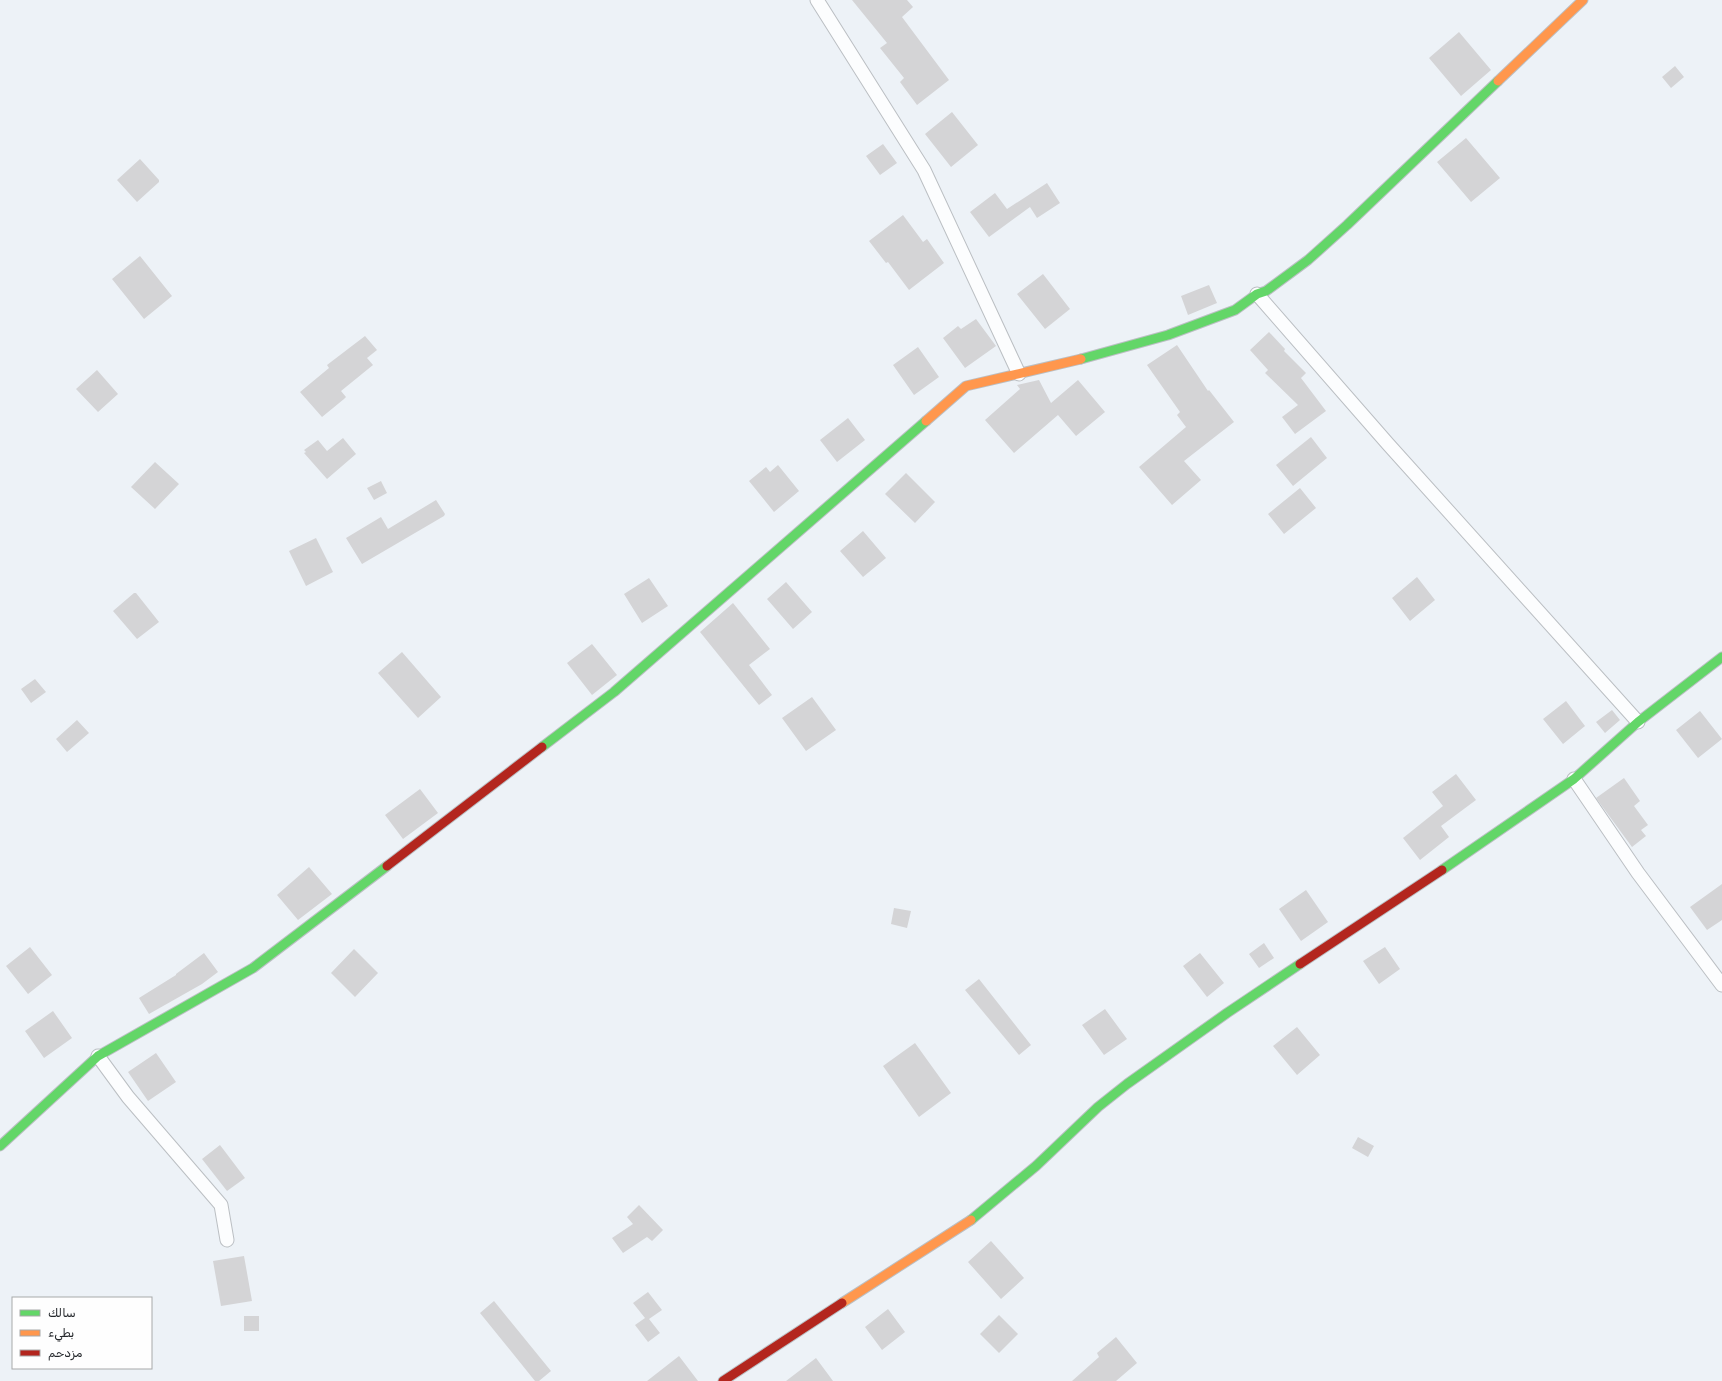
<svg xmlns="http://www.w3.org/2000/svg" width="1722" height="1381" font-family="Rubik,Vazirmatn,sans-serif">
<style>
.building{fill:#d4d4d6}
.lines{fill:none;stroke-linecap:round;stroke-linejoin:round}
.street-casing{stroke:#bbbfc3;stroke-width:15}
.fast-casing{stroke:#bbbfc3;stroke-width:11}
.slow-casing{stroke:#bbbfc3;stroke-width:11}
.jam-casing{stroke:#bbbfc3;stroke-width:11}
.street{stroke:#fcfdfe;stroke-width:13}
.fast{stroke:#63d668;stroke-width:9}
.slow{stroke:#ff974d;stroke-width:9}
.jam{stroke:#b3261e;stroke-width:9}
</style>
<rect width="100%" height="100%" fill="#edf2f7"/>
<path class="building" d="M 852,0 L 907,0 L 913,7 L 902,17 L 949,80 L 917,105 L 900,82 L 904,78 L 880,48 L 887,43 Z
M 1459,32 L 1491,70 L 1461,96 L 1429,58 Z
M 1675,66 L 1684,77 L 1671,88 L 1662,77 Z
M 952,112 L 978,145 L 951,167 L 925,134 Z
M 1466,138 L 1500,178 L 1471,202 L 1437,162 Z
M 883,144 L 897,163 L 880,175 L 866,156 Z
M 140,159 L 159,180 L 159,182 L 137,202 L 117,180 Z
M 1047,183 L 1060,203 L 1037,218 L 1030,207 L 989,237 L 970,212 L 995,193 L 1007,209 Z
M 903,215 L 923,242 L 927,239 L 944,263 L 909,290 L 888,262 L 886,263 L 869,241 Z
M 140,256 L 172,296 L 144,319 L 112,279 Z
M 1043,274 L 1070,309 L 1045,329 L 1017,294 Z
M 1209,285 L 1217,303 L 1188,315 L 1181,296 Z
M 976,319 L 996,346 L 965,368 L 943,338 L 958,326 L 961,329 Z
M 1269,332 L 1285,349 L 1284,351 L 1306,373 L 1301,378 L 1326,411 L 1295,434 L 1282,417 L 1298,405 L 1265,373 L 1268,370 L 1250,350 Z
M 365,336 L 377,350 L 367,358 L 373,365 L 341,391 L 346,397 L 344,399 L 322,417 L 300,392 L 329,368 L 327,365 Z
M 1177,345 L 1208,391 L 1209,390 L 1234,422 L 1184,461 L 1201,480 L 1172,505 L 1139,467 L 1186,427 L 1177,415 L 1180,412 L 1147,365 Z
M 918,347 L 939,377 L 914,395 L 893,365 Z
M 97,370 L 118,394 L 98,412 L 76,389 Z
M 1039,380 L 1051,403 L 1078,380 L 1105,412 L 1076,436 L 1058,415 L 1014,453 L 985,420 L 1020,389 L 1017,385 Z
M 848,418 L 865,440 L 837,462 L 820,440 Z
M 1311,437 L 1327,458 L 1293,486 L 1276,465 Z
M 343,438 L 356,454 L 327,479 L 304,453 L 306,452 L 304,450 L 318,440 L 327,451 Z
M 155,462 L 179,484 L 155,509 L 131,487 Z
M 778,465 L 799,491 L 774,512 L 749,481 L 766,467 L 770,472 Z
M 906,473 L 935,502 L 915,523 L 885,494 Z
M 381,481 L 387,493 L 374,500 L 367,488 Z
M 1300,488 L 1316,508 L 1284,534 L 1268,514 Z
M 436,500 L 445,514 L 444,516 L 362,564 L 346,538 L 381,517 L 388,529 Z
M 863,531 L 886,558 L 863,577 L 840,551 Z
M 316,538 L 333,572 L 306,586 L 289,551 Z
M 1417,577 L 1435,600 L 1410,621 L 1392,598 Z
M 649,578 L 668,606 L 642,623 L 624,594 Z
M 786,582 L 812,612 L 793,629 L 767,599 Z
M 134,593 L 136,593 L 159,622 L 137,639 L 113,611 Z
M 733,603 L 770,649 L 749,665 L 772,695 L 759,705 L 700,632 Z
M 592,644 L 617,675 L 592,695 L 567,663 Z
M 402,652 L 441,697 L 418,718 L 378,673 Z
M 35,679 L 46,692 L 31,703 L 21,689 Z
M 812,697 L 836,730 L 806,751 L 782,718 Z
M 1566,701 L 1585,726 L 1563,744 L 1543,719 Z
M 1612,710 L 1620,720 L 1605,733 L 1596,722 Z
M 1700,711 L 1722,739 L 1698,758 L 1676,730 Z
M 77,720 L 89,733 L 67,752 L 56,739 Z
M 1456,774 L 1476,800 L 1441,826 L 1449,837 L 1420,860 L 1403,838 L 1443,806 L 1432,792 Z
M 1624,778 L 1640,801 L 1634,806 L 1648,825 L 1641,830 L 1646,836 L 1632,847 L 1596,798 Z
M 420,789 L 438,813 L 403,839 L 385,815 Z
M 309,867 L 332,894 L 298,920 L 277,895 Z
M 1722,884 L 1722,920 L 1707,930 L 1690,907 Z
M 1306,890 L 1328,922 L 1301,941 L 1279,909 Z
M 894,908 L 911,911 L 907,928 L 891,924 Z
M 1264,943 L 1274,958 L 1259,968 L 1249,954 Z
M 30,947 L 52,975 L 28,994 L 6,966 Z
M 1385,947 L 1400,969 L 1379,984 L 1363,961 Z
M 354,949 L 378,973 L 355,997 L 331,973 Z
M 204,953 L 218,972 L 202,984 L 149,1014 L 139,998 L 176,975 L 176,974 Z
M 1200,953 L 1224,983 L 1207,997 L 1183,966 Z
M 979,979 L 1031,1045 L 1019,1055 L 965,990 Z
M 1105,1009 L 1127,1039 L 1104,1055 L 1082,1025 Z
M 53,1011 L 72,1038 L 44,1058 L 25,1031 Z
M 1297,1027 L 1320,1055 L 1297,1075 L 1273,1046 Z
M 915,1043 L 951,1093 L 919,1117 L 883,1066 Z
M 156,1053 L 176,1082 L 148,1101 L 128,1072 Z
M 1358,1137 L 1374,1146 L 1368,1157 L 1352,1148 Z
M 220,1145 L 245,1178 L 227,1191 L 202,1159 Z
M 639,1205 L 663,1230 L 652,1241 L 647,1237 L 623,1253 L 612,1238 L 633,1224 L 627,1217 Z
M 991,1241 L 1024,1278 L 1001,1299 L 968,1262 Z
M 244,1256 L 252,1301 L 221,1306 L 213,1261 Z
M 648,1292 L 662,1310 L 649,1319 L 660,1333 L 648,1342 L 635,1325 L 645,1318 L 633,1303 Z
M 494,1301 L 551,1371 L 539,1381 L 535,1381 L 480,1313 Z
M 888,1309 L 905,1332 L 882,1350 L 865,1327 Z
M 999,1315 L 1018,1334 L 999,1353 L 980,1334 Z
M 244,1316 L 259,1316 L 259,1331 L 244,1331 Z
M 1116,1337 L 1137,1363 L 1116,1381 L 1072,1381 L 1099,1357 L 1097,1353 Z
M 679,1356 L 698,1381 L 647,1381 Z
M 816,1358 L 833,1381 L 786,1381 Z"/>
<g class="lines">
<defs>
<path id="street" d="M 817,0 L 924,170 L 1019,374
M 1257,294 L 1388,444 L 1638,722
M 1574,779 L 1638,873 L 1722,985
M 98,1056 L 128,1097 L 221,1205 L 227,1240"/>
<path id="fast" d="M 1081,359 L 1168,335 L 1235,310 L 1257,294 L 1266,291 L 1308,260 L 1347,225 L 1498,81
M 542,747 L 614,692 L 926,421
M 1442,870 L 1574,779 L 1638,722 L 1722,657
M 0,1146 L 98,1056 L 253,968 L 387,866
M 971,1220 L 1036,1166 L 1098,1107 L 1127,1084 L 1227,1013 L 1300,964"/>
<path id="slow" d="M 1498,81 L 1583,0
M 926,421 L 966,386 L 1081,359
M 842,1303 L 971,1220"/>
<path id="jam" d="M 387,866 L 542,747
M 1300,964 L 1442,870
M 723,1381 L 842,1303"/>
</defs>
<use href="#street" class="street-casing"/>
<use href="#fast" class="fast-casing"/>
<use href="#slow" class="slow-casing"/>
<use href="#jam" class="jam-casing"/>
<use href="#street" class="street"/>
<use href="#fast" class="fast"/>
<use href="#slow" class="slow"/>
<use href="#jam" class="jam"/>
</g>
<rect x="12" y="1297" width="140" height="72" fill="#fefefe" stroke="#a8a9aa"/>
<rect x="20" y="1310" width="20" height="6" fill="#63d668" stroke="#a8a9aa"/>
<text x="48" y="1317" font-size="12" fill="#26292d">سالك</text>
<rect x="20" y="1330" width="20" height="6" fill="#ff974d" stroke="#a8a9aa"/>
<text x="48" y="1337" font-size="12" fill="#26292d">بطيء</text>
<rect x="20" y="1350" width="20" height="6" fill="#b3261e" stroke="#a8a9aa"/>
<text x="48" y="1357" font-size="12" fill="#26292d">مزدحم</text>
</svg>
